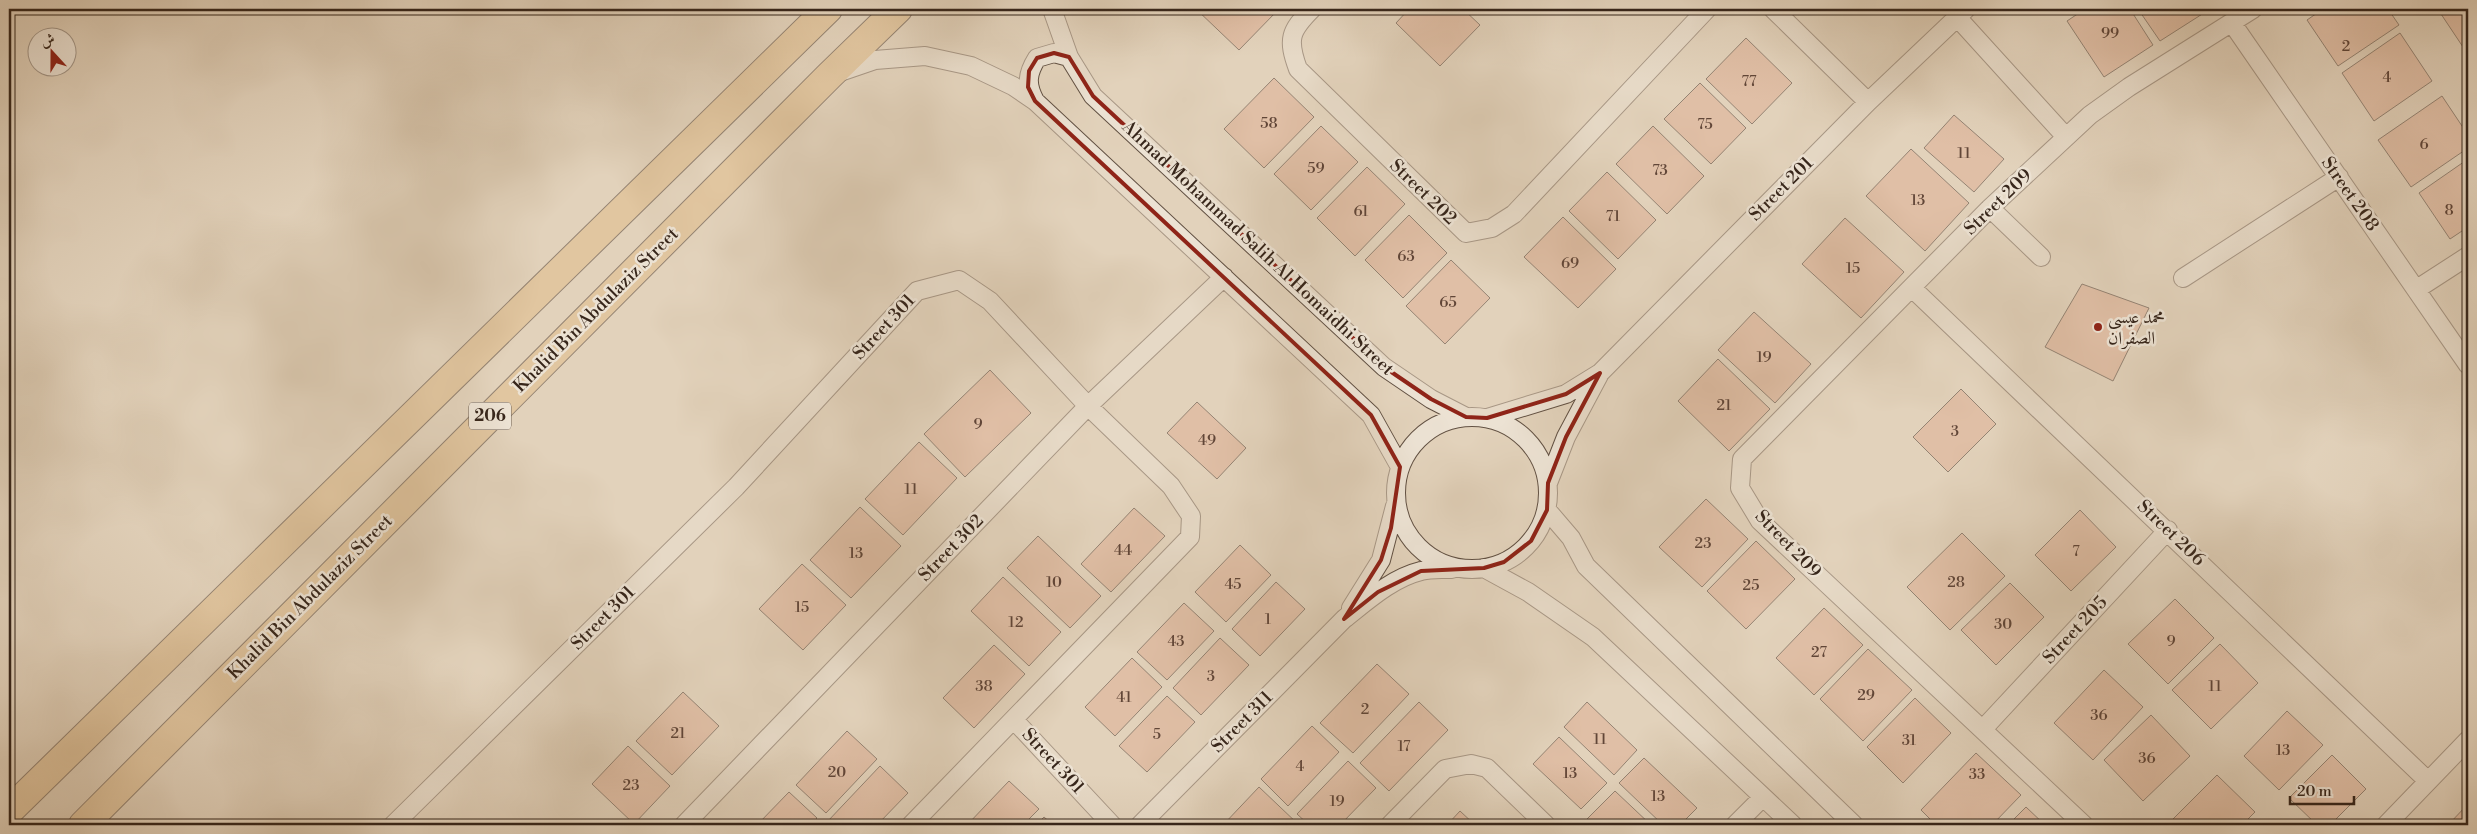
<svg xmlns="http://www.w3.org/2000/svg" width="2477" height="834" font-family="'Libre Bodoni',Amiri,serif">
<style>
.building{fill:#dea88d;stroke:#37261b}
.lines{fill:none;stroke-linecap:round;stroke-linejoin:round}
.minor-casing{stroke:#625143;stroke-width:20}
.primary-casing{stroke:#37261b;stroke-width:30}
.minor{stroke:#ece2d3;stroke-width:18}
.primary{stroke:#e1b97e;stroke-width:28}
.marked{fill:none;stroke:#8f2418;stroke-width:4;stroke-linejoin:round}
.poi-dot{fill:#8f2418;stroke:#ece2d3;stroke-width:2}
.labels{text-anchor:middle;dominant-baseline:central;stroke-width:5;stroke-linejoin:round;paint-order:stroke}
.number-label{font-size:15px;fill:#614638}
.shield{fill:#ece2d3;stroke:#6d5e52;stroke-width:1}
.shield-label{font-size:16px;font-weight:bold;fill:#37261b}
.street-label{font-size:18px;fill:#37261b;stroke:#ece2d3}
.poi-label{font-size:18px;fill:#37261b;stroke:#ece2d3;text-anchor:start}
</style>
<rect width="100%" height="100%" fill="#e2d2bb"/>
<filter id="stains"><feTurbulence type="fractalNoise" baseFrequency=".004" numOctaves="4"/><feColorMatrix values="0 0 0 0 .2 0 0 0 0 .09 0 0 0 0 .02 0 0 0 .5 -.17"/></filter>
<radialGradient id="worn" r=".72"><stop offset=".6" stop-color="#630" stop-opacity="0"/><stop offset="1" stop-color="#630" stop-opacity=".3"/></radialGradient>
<path class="building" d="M 1196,9 L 1275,9 L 1277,11 L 1239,50 Z
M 1409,9 L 1463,9 L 1480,25 L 1440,66 L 1396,23 Z
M 2085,9 L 2130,9 L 2153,45 L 2104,77 L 2067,21 Z
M 2138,9 L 2206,9 L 2207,11 L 2160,41 Z
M 2323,9 L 2388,9 L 2399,25 L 2338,66 L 2307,20 Z
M 2442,9 L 2468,9 L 2467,53 L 2439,11 Z
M 2400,33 L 2432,81 L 2374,121 L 2342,73 Z
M 1746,38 L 1792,83 L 1752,124 L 1706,79 Z
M 1274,78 L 1314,117 L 1264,168 L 1224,129 Z
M 1700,83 L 1746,128 L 1711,164 L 1664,119 Z
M 2442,96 L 2468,135 L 2468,148 L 2411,187 L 2378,140 Z
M 1954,115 L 2004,159 L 1974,192 L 1924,148 Z
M 1321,126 L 1358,162 L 1311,210 L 1274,174 Z
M 1653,126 L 1704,176 L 1667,214 L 1616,164 Z
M 1911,149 L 1969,203 L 1925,251 L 1866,196 Z
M 2468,159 L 2468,227 L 2450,239 L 2419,193 Z
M 1367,167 L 1405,204 L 1355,256 L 1317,218 Z
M 1607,172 L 1656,220 L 1618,259 L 1569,211 Z
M 1409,215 L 1447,253 L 1403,298 L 1365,260 Z
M 1563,217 L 1616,269 L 1578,308 L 1524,257 Z
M 1845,218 L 1904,272 L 1861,318 L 1802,264 Z
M 1451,260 L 1490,298 L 1445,344 L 1406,306 Z
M 2082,284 L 2149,308 L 2113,381 L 2045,347 Z
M 1754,312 L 1811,364 L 1775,403 L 1718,350 Z
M 1718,359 L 1770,409 L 1729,451 L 1678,401 Z
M 990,370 L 1031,413 L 965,477 L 924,434 Z
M 1961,389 L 1996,424 L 1948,472 L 1913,437 Z
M 1197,402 L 1246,448 L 1217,479 L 1167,433 Z
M 919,442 L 957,478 L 903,535 L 865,499 Z
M 1706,499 L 1748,539 L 1702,587 L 1659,547 Z
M 860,507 L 901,546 L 851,598 L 810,560 Z
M 1134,508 L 1165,536 L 1111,592 L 1081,564 Z
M 2080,510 L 2116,547 L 2071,591 L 2035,555 Z
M 1962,533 L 2005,576 L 1950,630 L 1907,587 Z
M 1038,536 L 1101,596 L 1070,628 L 1007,568 Z
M 1756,541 L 1795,579 L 1746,629 L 1707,591 Z
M 1240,545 L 1271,575 L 1226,622 L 1195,592 Z
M 802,564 L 846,605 L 803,650 L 759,609 Z
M 1003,577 L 1061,632 L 1029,666 L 971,611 Z
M 1276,582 L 1305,609 L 1260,656 L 1232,629 Z
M 2010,583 L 2044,617 L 1996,665 L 1961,630 Z
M 2175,599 L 2214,638 L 2168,684 L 2128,644 Z
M 1184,603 L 1214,631 L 1167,680 L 1137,652 Z
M 1824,608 L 1863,645 L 1814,695 L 1776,658 Z
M 1220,638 L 1249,665 L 1201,715 L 1173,688 Z
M 2220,644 L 2258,683 L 2211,729 L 2172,690 Z
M 994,645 L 1025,674 L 974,728 L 943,698 Z
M 1868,649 L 1912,690 L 1863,741 L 1820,699 Z
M 1132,658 L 1162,687 L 1115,736 L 1085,707 Z
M 1377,664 L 1409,694 L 1353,753 L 1320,723 Z
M 2104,670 L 2143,707 L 2093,760 L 2054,723 Z
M 683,692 L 719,726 L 672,775 L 636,741 Z
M 1167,696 L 1195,722 L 1147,772 L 1119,746 Z
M 1915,698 L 1951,733 L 1903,783 L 1867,747 Z
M 1419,702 L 1448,730 L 1389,791 L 1360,763 Z
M 1587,702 L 1637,750 L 1614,775 L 1564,727 Z
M 2287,711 L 2323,745 L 2279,790 L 2244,756 Z
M 2151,715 L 2190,756 L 2143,801 L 2104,760 Z
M 1312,726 L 1339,752 L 1288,806 L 1261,779 Z
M 847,731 L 877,759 L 826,813 L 796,785 Z
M 1559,737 L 1607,783 L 1581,809 L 1533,764 Z
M 628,746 L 670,786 L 634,824 L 592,784 Z
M 1976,753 L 2021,795 L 1992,825 L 1936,825 L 1921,810 Z
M 2332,755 L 2366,789 L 2330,825 L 2317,825 L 2289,798 Z
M 1644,758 L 1697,808 L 1680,825 L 1663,825 L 1619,783 Z
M 1348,761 L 1376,788 L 1340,825 L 1309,825 L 1297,814 Z
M 880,766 L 908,793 L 877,825 L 830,825 L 827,822 Z
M 2217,775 L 2255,812 L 2242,825 L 2167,825 Z
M 1009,781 L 1039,809 L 1023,825 L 967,825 Z
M 1259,787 L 1299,825 L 1223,825 Z
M 1615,791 L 1651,825 L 1585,825 L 1583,823 Z
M 789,792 L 817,818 L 810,825 L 757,825 Z
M 2468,804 L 2468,825 L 2448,825 Z
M 2026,807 L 2045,825 L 2008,825 Z
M 1460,811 L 1475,825 L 1447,825 Z
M 1044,817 L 1053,825 L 1036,825 Z"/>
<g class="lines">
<defs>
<path id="minor" d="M 1052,9 L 1069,57 L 1093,96 L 1384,367 L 1431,399 L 1466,417
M 1312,9 C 1290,31 1287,39 1298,69 L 1466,233 L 1492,228 L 1514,214 L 1707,9
M 1773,9 L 1868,102
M 1956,16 L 2066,137
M 2232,23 L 2468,365
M 837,73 L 875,60 L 925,56 L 971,66 L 1013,86 L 1035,101 L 1371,415 L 1400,467
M 1035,101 C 1026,84 1027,74 1037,58 L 1054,53 L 1069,57
M 1990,208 L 2041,257
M 2183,278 L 2339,177
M 1912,288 L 2428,781
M 2417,289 L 2468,256
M1396 493a76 76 0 1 1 152 0a76 76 0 1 1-152 0Z
M 1487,418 L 1566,394 L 1600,373 L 1868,102 L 1966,9
M 1548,483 L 1566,437 L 1599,375
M 1547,510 L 1571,538 L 1586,566 L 1854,825
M 1484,568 L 1528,592 L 1593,637 L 1793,825
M 1351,608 L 1381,560 L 1395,506
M 1014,720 L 1112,825
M 1983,729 L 2168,530
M 393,825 L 736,487 L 917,291 L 959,280 L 990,301 L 1088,406 L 1171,486 L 1191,516 L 1190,537 L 911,825
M 684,825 L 1088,406 L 1224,277
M 1140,825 L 1344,619 C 1367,601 1392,578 1421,571 C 1430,568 1442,569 1452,569
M 1390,825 L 1445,769 L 1471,764 L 1487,768 L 1546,825
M 1735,825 L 1763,797
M 2084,825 L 1760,521 L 1740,488 L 1742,459 L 1990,208 L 2090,115 L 2129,87 L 2253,9
M 2386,825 L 2468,740"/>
<path id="primary" d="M 9,811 L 828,9
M 83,825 L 829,76 L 898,9"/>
</defs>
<use href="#minor" class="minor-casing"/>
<use href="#primary" class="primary-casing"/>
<use href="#minor" class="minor"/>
<use href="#primary" class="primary"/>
</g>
<path d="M0 0H2477V834H0ZM 1054,53 L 1069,57 L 1093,96 L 1384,367 L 1431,399 L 1466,417 L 1487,418 L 1566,394 L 1600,373 L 1566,437 L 1548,483 L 1547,510 L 1531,541 L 1504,562 L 1484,568 L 1421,571 L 1378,592 L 1344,619 L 1381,560 L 1391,528 L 1400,467 L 1371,415 L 1035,101 L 1028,87 L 1029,71 L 1037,58 Z" fill="#e2d2bb" fill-opacity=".55" fill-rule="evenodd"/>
<path class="marked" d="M 1054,53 L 1069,57 L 1093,96 L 1384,367 L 1431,399 L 1466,417 L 1487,418 L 1566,394 L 1600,373 L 1566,437 L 1548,483 L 1547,510 L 1531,541 L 1504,562 L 1484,568 L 1421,571 L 1378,592 L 1344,619 L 1381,560 L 1391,528 L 1400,467 L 1371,415 L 1035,101 L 1028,87 L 1029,71 L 1037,58 Z"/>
<circle class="poi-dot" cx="2098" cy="327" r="5"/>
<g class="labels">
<g class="number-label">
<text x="2110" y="33">99</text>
<text x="2346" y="46">2</text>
<text x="2387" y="77">4</text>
<text x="1749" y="81">77</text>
<text x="1269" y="123">58</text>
<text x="1705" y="124">75</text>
<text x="2424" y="144">6</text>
<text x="1964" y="153">11</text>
<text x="1316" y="168">59</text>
<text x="1660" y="170">73</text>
<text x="1918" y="200">13</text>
<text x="2449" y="210">8</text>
<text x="1361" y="211">61</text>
<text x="1613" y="216">71</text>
<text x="1406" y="256">63</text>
<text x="1570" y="263">69</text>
<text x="1853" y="268">15</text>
<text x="1448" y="302">65</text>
<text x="1764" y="357">19</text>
<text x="1724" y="405">21</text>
<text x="978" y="424">9</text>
<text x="1955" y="431">3</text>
<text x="1207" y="440">49</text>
<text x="911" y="489">11</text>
<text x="1703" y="543">23</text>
<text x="1123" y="550">44</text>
<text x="2076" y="551">7</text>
<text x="856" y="553">13</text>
<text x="1054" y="582">10</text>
<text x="1956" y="582">28</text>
<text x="1233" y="584">45</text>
<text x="1751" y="585">25</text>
<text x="802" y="607">15</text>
<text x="1268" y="619">1</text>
<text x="1016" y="622">12</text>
<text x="2003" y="624">30</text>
<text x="1176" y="641">43</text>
<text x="2171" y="641">9</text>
<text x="1819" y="652">27</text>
<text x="1211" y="676">3</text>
<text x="984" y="686">38</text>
<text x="2215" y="686">11</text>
<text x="1866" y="695">29</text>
<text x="1124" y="697">41</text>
<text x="1365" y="709">2</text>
<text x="2099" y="715">36</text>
<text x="678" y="733">21</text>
<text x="1157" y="734">5</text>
<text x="1600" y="739">11</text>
<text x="1909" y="740">31</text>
<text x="1404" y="746">17</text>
<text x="2283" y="750">13</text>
<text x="2147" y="758">36</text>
<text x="1300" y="766">4</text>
<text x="837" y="772">20</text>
<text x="1570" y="773">13</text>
<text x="1977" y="774">33</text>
<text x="631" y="785">23</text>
<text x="1658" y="796">13</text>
<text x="1337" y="801">19</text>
</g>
<rect class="shield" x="469" y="402.5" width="42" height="27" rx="4"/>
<g class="shield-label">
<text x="490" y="416">206</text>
</g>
<g class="street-label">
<text transform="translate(1781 189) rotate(-45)">Street 201</text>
<text transform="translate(1423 192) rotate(44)">Street 202</text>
<text transform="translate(2350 194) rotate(55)">Street 208</text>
<text transform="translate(1998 202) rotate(-44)">Street 209</text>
<text transform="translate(1258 248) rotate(43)">Ahmad Mohammad Salih Al Homaidhi Street</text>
<text transform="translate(596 310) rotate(-45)">Khalid Bin Abdulaziz Street</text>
<text transform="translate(884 327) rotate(-47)">Street 301</text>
<text transform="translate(2171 533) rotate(44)">Street 206</text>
<text transform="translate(1788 544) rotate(46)">Street 209</text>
<text transform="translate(951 548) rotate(-46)">Street 302</text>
<text transform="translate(310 597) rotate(-45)">Khalid Bin Abdulaziz Street</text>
<text transform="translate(603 618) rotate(-45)">Street 301</text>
<text transform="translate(2075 630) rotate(-47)">Street 205</text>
<text transform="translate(1242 722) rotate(-45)">Street 311</text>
<text transform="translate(1053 761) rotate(47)">Street 301</text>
</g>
<g class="poi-label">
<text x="2108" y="317">محمد عيسى<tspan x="2108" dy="21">الصفران</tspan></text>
</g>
</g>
<rect width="2477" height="834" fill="none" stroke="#e2d2bb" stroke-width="30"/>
<rect x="10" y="10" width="2457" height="814" fill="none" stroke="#37261b" stroke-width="2.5"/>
<rect x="15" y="15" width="2447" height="804" fill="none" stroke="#37261b"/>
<g transform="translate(52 52) rotate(339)"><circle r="24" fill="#ece2d3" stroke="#a49789"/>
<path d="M0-4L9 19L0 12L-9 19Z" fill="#8f2418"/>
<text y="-8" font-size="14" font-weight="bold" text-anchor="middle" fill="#37261b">ش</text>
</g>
<path d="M2290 796v8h64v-8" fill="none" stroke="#37261b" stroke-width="2.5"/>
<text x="2297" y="796" font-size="15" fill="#37261b" stroke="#ece2d3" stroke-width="4" paint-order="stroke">20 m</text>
<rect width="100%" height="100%" filter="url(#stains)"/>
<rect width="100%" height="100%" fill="url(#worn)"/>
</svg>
